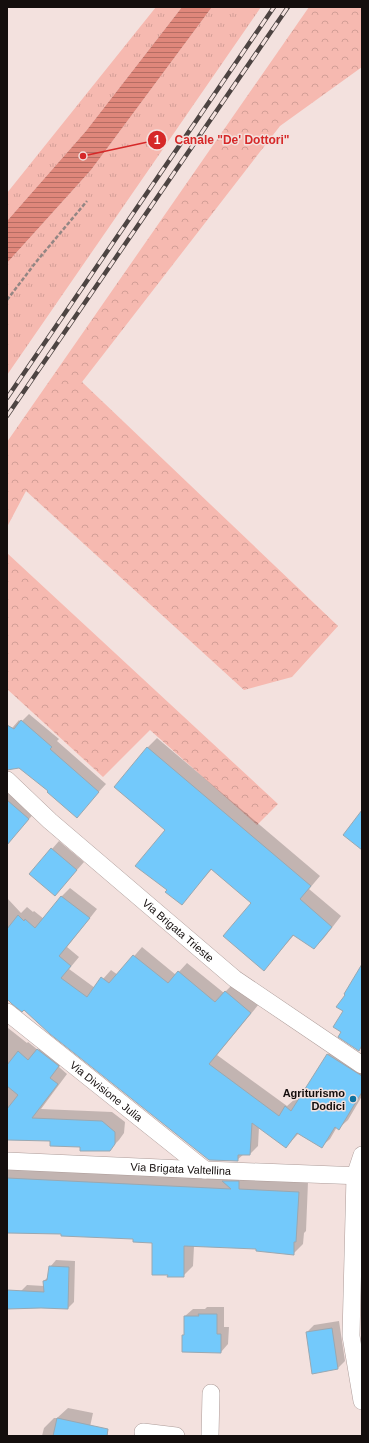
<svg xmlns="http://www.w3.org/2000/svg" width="369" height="1443" font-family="Arial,sans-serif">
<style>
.grass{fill:url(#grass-tufts)}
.forest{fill:url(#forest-crowns)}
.water{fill:url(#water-rules)}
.shadow{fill:#0003}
.building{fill:#73c9fb;stroke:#9aa8b1}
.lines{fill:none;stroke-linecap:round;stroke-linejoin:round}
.minor-casing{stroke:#ad9c99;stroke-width:18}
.path{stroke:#938684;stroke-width:2.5;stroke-dasharray:4 2;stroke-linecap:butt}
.minor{stroke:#fff;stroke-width:17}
.rail-casing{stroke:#4d4442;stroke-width:4.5}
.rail{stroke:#f3e1de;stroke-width:3;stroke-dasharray:9;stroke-linecap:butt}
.poi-dot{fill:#0e729f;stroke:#f3e1de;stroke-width:1.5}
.labels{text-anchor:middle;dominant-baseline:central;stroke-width:3;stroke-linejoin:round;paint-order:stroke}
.street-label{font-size:11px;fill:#140e0d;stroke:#f3e1de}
.poi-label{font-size:11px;font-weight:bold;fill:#140e0d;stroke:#f3e1de;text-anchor:end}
.leader{fill:none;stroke:#d62828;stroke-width:1.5}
.callout-dot{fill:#d62828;stroke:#f3e1de;stroke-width:1.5}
.mark-label{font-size:12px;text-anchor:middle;font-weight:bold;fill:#fff}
.callout-label{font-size:12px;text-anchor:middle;font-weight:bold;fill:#d62828;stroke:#f3e1de;stroke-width:3;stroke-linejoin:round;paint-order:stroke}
</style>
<defs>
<pattern id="grass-tufts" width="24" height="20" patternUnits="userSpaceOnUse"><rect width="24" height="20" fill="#f6b9b0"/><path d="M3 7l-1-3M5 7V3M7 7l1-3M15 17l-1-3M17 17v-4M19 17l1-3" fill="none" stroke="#d29e96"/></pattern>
<pattern id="forest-crowns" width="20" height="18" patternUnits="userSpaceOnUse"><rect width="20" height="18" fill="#f6b9b0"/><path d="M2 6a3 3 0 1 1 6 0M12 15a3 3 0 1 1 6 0" fill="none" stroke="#d29e96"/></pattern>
<pattern id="water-rules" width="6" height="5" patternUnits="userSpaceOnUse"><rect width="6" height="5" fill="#df877b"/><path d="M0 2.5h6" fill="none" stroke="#b46d63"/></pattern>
</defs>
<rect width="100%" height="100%" fill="#f3e1de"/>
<path class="grass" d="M 156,7 L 182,7 L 86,131 L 7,221 L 7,193 Z
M 212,7 L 261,7 L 7,375 L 7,263 L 91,170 Z"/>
<path class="forest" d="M 309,7 L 362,7 L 362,67 L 280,126 L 82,382 L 338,626 L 292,677 L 244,690 L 26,491 L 7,527 L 7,442 Z
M 7,553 L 278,804 L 257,825 L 150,730 L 103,777 L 7,689 Z"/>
<path class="water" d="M 182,7 L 212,7 L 91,170 L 7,263 L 7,221 L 86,131 Z"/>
<path class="shadow" d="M 29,714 L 59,739 L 57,741 L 106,784 L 77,816 L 50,791 L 20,767 L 7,760 L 7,734 L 19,720 L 21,722 Z
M 157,738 L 320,876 L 309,889 L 341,916 L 324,938 L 314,948 L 294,935 L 273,959 L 253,902 L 212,869 L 181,904 L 168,890 L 167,830 L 147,748 Z
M 7,784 L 37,810 L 7,844 Z
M 59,841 L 84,862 L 62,887 L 52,849 Z
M 70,888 L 97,909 L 67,947 L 79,957 L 69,969 L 95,988 L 111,970 L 118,975 L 142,947 L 176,975 L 187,963 L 224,993 L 234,983 L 259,1004 L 217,1055 L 287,1106 L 295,1099 L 299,1101 L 328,1054 L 337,1046 L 362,1062 L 362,1096 L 348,1120 L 339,1128 L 337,1127 L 330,1139 L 321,1147 L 299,1133 L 286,1147 L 259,1127 L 258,1146 L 250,1154 L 244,1154 L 237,1160 L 7,997 L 7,898 L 21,913 L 27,907 L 33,912 L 34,911 L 44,919 L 62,896 Z
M 8,1028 L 27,1043 L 28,1042 L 38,1050 L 48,1040 L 68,1056 L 59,1067 L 67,1074 L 41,1109 L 112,1112 L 125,1122 L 124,1133 L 119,1140 L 109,1150 L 81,1146 L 51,1140 L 7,1139 L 7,1029 Z
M 7,1168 L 308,1182 L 306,1231 L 304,1233 L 303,1244 L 293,1254 L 257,1248 L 194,1246 L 193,1266 L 183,1276 L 169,1274 L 153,1242 L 134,1238 L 7,1231 Z
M 56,1260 L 75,1261 L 74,1302 L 68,1308 L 21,1291 L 27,1285 L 44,1286 L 44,1281 L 48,1277 L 50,1267 Z
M 207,1307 L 224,1307 L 224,1327 L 229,1327 L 228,1344 L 221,1352 L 183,1336 L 185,1334 L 185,1316 L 193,1309 L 205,1309 Z
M 339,1321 L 345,1361 L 338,1368 L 307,1332 L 314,1325 Z
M 68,1408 L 93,1413 L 88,1436 L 42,1436 L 44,1428 L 54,1418 L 57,1418 Z"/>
<path class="building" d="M 21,720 L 52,747 L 50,749 L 99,792 L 77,818 L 47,792 L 48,791 L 19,768 L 7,770 L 7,725 L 14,729 Z
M 147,747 L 311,886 L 300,899 L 332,927 L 314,949 L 293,935 L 264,971 L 223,936 L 251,903 L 211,869 L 182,905 L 165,892 L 167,890 L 135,866 L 165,830 L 114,787 Z
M 7,800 L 29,819 L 7,845 Z
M 362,810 L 362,850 L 343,835 Z
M 51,848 L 77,870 L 55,896 L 29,874 Z
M 61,896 L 90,918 L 59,956 L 71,966 L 61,978 L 87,997 L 101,977 L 109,983 L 133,955 L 168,983 L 178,971 L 215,1002 L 225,991 L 251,1013 L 209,1064 L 279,1116 L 285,1106 L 291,1111 L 327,1054 L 362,1076 L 362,1092 L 339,1130 L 335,1127 L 322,1148 L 297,1133 L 286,1148 L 252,1123 L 250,1155 L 238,1155 L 238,1161 L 209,1160 L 50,1034 L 24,1010 L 22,1012 L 12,1004 L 7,999 L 7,929 L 18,915 L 24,921 L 25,919 L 35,928 Z
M 362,964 L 362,1045 L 359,1051 L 338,1037 L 341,1032 L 333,1027 L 343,1011 L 336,1007 L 345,995 L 344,994 Z
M 37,1049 L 59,1066 L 50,1078 L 58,1084 L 32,1118 L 102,1121 L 115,1132 L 115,1144 L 110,1151 L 80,1151 L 80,1147 L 50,1146 L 50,1141 L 7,1140 L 7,1109 L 18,1095 L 7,1086 L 7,1065 L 18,1051 L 28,1060 Z
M 7,1178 L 231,1189 L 222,1181 L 239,1181 L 239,1189 L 299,1192 L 296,1242 L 294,1242 L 294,1255 L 256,1251 L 256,1249 L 184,1246 L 184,1277 L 167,1277 L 168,1275 L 152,1275 L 152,1243 L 133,1242 L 133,1239 L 61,1236 L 61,1234 L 7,1233 Z
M 49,1266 L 69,1267 L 68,1309 L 41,1308 L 7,1309 L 7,1290 L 44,1292 L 43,1281 L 47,1280 Z
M 198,1314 L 217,1314 L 217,1334 L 221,1334 L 221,1353 L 182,1352 L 182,1335 L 184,1335 L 184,1316 L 199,1316 Z
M 332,1328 L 338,1369 L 312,1374 L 306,1332 Z
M 57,1418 L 108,1429 L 107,1436 L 53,1436 Z"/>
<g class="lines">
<defs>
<g id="minor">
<path id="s1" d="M 7,780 L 50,821 L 235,979 L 362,1065"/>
<path id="s2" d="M 7,1012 L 205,1170"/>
<path d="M 362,1155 L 355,1176 L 351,1336 L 362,1401"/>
<path id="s3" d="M 7,1161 L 205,1170 L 362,1176"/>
<path d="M 143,1432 L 176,1436"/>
<path d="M 210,1436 L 211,1393"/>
</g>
</defs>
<use href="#minor" class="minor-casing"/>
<path class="path" d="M 7,300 L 36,262 L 87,201"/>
<use href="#minor" class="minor"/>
<defs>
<path id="rail" d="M 7,398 L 274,7
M 7,416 L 288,7"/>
</defs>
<use href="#rail" class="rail-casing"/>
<use href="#rail" class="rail"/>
</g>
<circle class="poi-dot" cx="353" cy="1099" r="4"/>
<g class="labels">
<g class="street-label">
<text stroke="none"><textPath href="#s1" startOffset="228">Via Brigata Trieste</textPath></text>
<text stroke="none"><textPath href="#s2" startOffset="127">Via Divisione Julia</textPath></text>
<text stroke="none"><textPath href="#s3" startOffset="174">Via Brigata Valtellina</textPath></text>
</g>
<g class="poi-label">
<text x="345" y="1093">Agriturismo<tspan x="345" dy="13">Dodici</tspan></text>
</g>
</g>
<path class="leader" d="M83 156L157 140"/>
<g class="callout-dot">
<circle cx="83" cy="156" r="4"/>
<circle cx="157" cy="140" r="10"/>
</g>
<g class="mark-label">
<text x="157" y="144">1</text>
</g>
<g class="callout-label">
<text x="232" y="144">Canale "De' Dottori"</text>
</g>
<rect width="369" height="1443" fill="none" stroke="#140e0d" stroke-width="16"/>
</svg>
